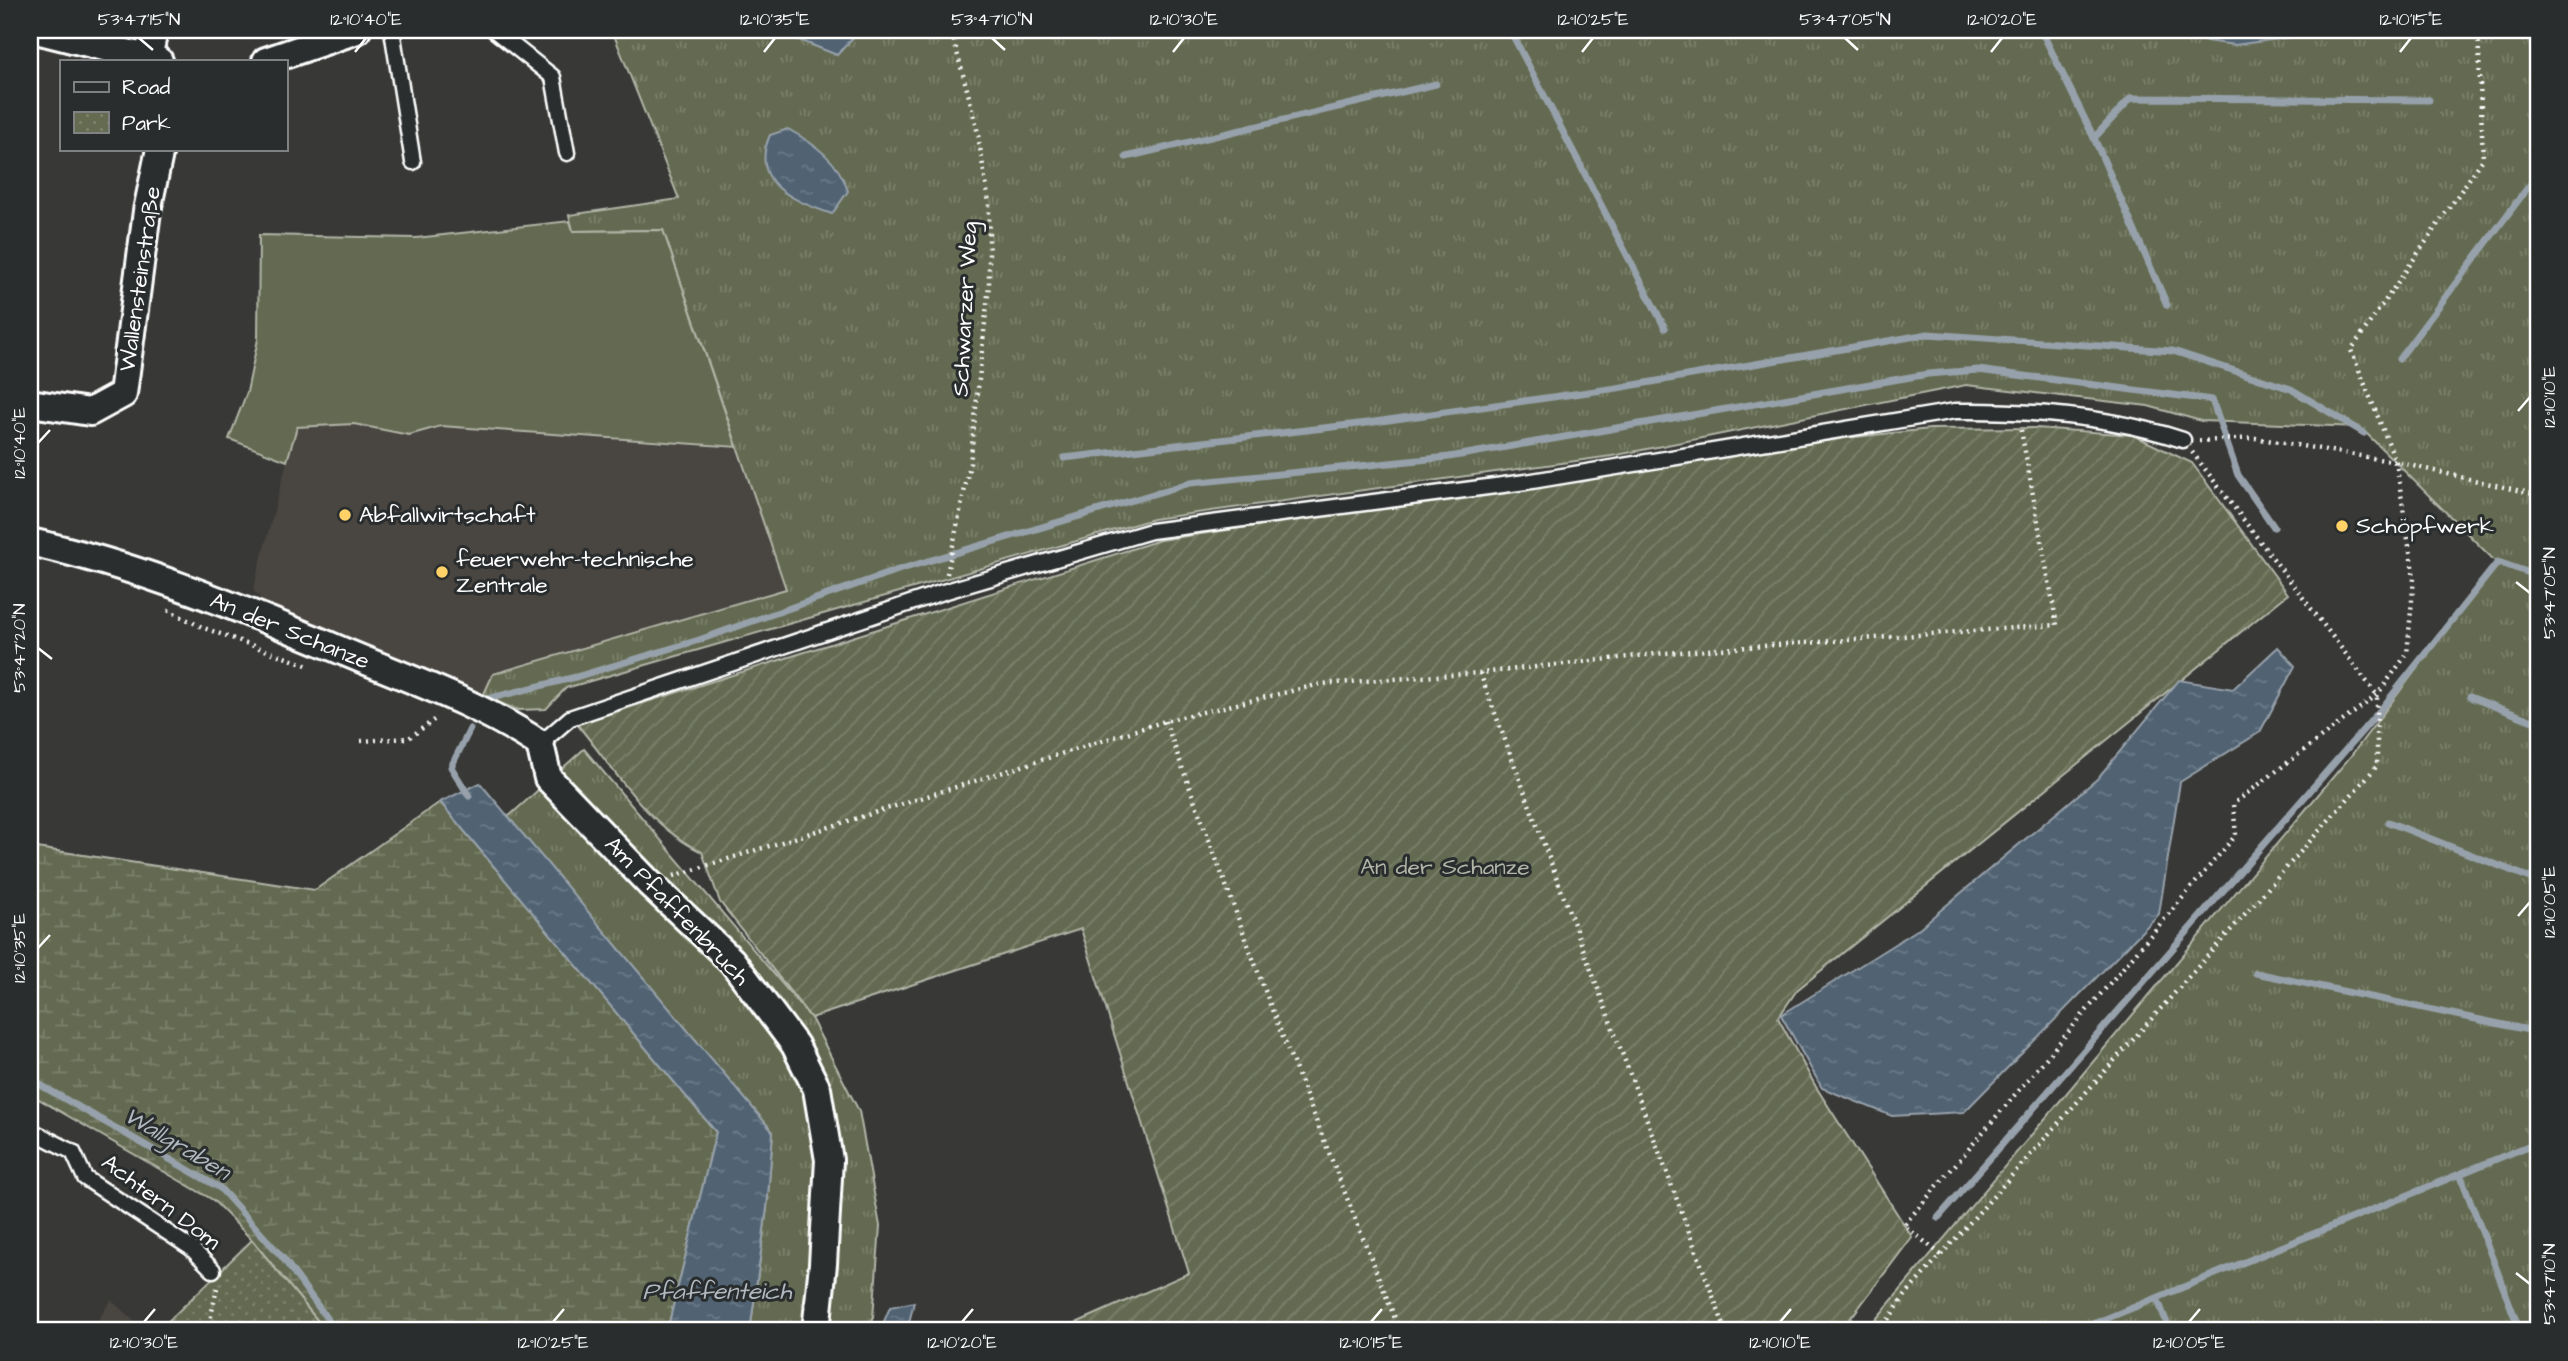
<svg xmlns="http://www.w3.org/2000/svg" width="2568" height="1361" font-family="'Architects Daughter',sans-serif">
<style>
.built{fill:#494540}
.grass{fill:url(#grass-tufts);stroke:#b2b5a8;stroke-width:2}
.wetland{fill:url(#wetland-marsh);stroke:#b2b5a8;stroke-width:2}
.park{fill:url(#park-dots);stroke:#b2b5a8;stroke-width:2}
.garden{fill:url(#garden-furrows);stroke:#b2b5a8;stroke-width:2}
.pitch{fill:#646b51;stroke:#b2b5a8;stroke-width:2}
.water{fill:url(#water-ripples);stroke:#97a1ab;stroke-width:2}
.lines{fill:none;stroke-linecap:round;stroke-linejoin:round}
.stream{stroke:#97a1ab;stroke-width:7}
.lane-casing{stroke:#fff;stroke-width:19}
.street-casing{stroke:#fff;stroke-width:32}
.path{stroke:#fff;stroke-width:4.5;stroke-dasharray:2 5;stroke-linecap:butt}
.lane{stroke:#2a2d2e;stroke-width:14}
.street{stroke:#2a2d2e;stroke-width:26}
.ticks{fill:none;stroke:#fff;stroke-width:2.5}
.poi-dot{fill:#ffd166;stroke:#2a2d2e;stroke-width:2.5}
.labels{text-anchor:middle;dominant-baseline:central;stroke-width:6;stroke-linejoin:round;paint-order:stroke}
.street-label{font-size:23px;fill:#fff;stroke:#2a2d2e}
.poi-label{font-size:23px;fill:#fff;stroke:#2a2d2e;text-anchor:start}
.park-label{font-size:23px;fill:#b2b5a8;stroke:#2a2d2e}
.water-label{font-size:24px;font-style:italic;fill:#b1b9c0;stroke:#2a2d2e}
.neatline{fill:none;stroke:#fff;stroke-width:2.5}
.ticks-label{font-size:18px;text-anchor:middle;fill:#fff}
</style>
<defs>
<pattern id="grass-tufts" width="24" height="20" patternUnits="userSpaceOnUse" patternTransform="scale(1.75)"><rect width="24" height="20" fill="#646b51"/><path d="M3 7l-1-3M5 7V3M7 7l1-3M15 17l-1-3M17 17v-4M19 17l1-3" fill="none" stroke="#7b816b"/></pattern>
<pattern id="wetland-marsh" width="20" height="14" patternUnits="userSpaceOnUse" patternTransform="scale(1.75)"><rect width="20" height="14" fill="#646b51"/><path d="M1 5h8M5 5V1M11 12h8M15 12V8" fill="none" stroke="#7b816b"/></pattern>
<pattern id="park-dots" width="8" height="8" patternUnits="userSpaceOnUse" patternTransform="scale(1.75)"><rect width="8" height="8" fill="#646b51"/><path d="M2 2h.1M6 6h.1" fill="none" stroke="#7b816b" stroke-width="1.8" stroke-linecap="round"/></pattern>
<pattern id="garden-furrows" width="10" height="10" patternUnits="userSpaceOnUse" patternTransform="scale(1.75)"><rect width="10" height="10" fill="#646b51"/><path d="M-1 1l2-2M0 10L10 0M9 11l2-2" fill="none" stroke="#7b816b"/></pattern>
<pattern id="water-ripples" width="26" height="14" patternUnits="userSpaceOnUse" patternTransform="scale(1.75)"><rect width="26" height="14" fill="#516373"/><path d="M2 4q2-2 4 0t4 0M15 11q2-2 4 0t4 0" fill="none" stroke="#6b7a88"/></pattern>
</defs>
<rect width="100%" height="100%" fill="#383836"/>
<filter id="ink" filterUnits="userSpaceOnUse"><feTurbulence type="fractalNoise" baseFrequency=".0143" numOctaves="2"/><feDisplacementMap in="SourceGraphic" scale="14" xChannelSelector="R" yChannelSelector="G"/><feConvolveMatrix kernelMatrix="1 2 1 2 8 2 1 2 1" color-interpolation-filters="sRGB"/></filter>
<g filter="url(#ink)">
<path class="built" d="M 355,424 L 409,435 L 441,426 L 737,447 L 786,590 L 494,673 L 483,696 L 270,610 L 253,590 L 296,427 Z
M 111,1300 L 145,1331 L 91,1331 Z"/>
<path class="grass" d="M 612,30 L 2538,30 L 2538,1331 L 1866,1331 L 2350,757 L 2497,563 L 2360,427 L 2201,421 L 2148,406 L 1966,385 L 1612,456 L 1153,519 L 566,688 L 546,709 L 518,710 L 483,696 L 493,674 L 786,589 L 663,230 L 573,231 L 569,215 L 679,199 Z
M 584,749 L 811,1018 L 859,1111 L 880,1226 L 872,1331 L 750,1331 L 767,1208 L 773,1132 L 508,817 Z"/>
<path class="wetland" d="M 440,802 L 716,1132 L 667,1331 L 326,1331 L 252,1240 L 213,1200 L 30,1094 L 30,847 L 315,890 Z"/>
<path class="park" d="M 252,1240 L 326,1331 L 158,1331 Z"/>
<path class="garden" d="M 2036,428 L 2133,435 L 2192,463 L 2288,594 L 1797,990 L 1778,1018 L 1816,1087 L 1912,1237 L 1841,1331 L 1058,1331 L 1189,1273 L 1081,929 L 811,1018 L 720,902 L 702,852 C 648,827 614,769 577,724 L 1160,540 L 1845,438 L 1930,429 Z"/>
<path class="pitch" d="M 570,221 L 573,231 L 663,230 L 737,447 L 441,426 L 409,435 L 354,424 L 297,427 L 287,461 L 229,439 L 247,392 L 258,339 L 259,235 L 416,238 Z"/>
<path class="water" d="M 774,30 L 860,30 L 837,55 Z
M 2126,30 L 2343,30 L 2235,45 Z
M 788,129 C 815,144 839,161 848,191 L 832,214 C 795,201 748,184 770,135 Z
M 2278,647 L 2295,666 L 2260,732 L 2180,782 L 2159,914 L 1964,1112 L 1892,1116 L 1822,1088 L 1781,1015 L 1917,930 L 2097,779 L 2179,680 L 2233,689 Z
M 480,783 L 773,1132 L 767,1208 L 750,1331 L 667,1331 L 716,1132 L 440,802 Z
M 914,1302 L 907,1331 L 880,1331 L 890,1307 Z"/>
<g class="lines">
<path class="stream" d="M 1510,30 L 1665,328
M 2041,30 L 2094,138 L 2167,305
M 2536,30 L 2538,115
M 2094,138 L 2131,98 L 2429,100
M 1126,157 L 1436,84
M 2399,359 L 2538,174
M 1064,458 L 1367,423 L 1617,388 L 1928,334 L 2173,351 L 2291,389 L 2364,433
M 2470,697 L 2538,723
M 491,698 L 576,677 L 699,640 L 898,570 L 1190,483 L 1449,457 L 1928,374 L 1978,370 L 2212,400 L 2238,475 L 2274,527
M 469,796 L 451,767 L 470,729
M 2388,822 L 2538,881
M 2256,973 L 2538,1032
M 30,1079 L 220,1188 L 283,1258 L 336,1331
M 2460,1174 L 2520,1331
M 1938,1218 L 2383,707 L 2498,562 L 2538,576
M 2157,1298 L 2170,1331
M 2076,1331 L 2538,1142"/>
<defs>
<path id="lane" d="M 392,30 L 413,162
M 494,30 L 553,77 L 567,153
M 540,744 L 570,718 L 943,592 L 1151,531 L 1526,482 L 1955,411 C 2031,410 2110,416 2183,440
M 30,1130 L 73,1152 L 85,1178 L 191,1248 L 213,1270"/>
<path id="street" d="M 36,30 L 159,61
M 148,59 L 154,30
M 266,61 L 357,30
M 30,403 L 90,412 L 123,394 L 147,211 L 160,149
M 30,542 C 140,566 244,610 347,653 C 414,681 480,704 540,744 L 548,778 L 649,883 L 732,961 L 795,1045 L 817,1089 L 829,1160 L 823,1264 L 816,1331"/>
</defs>
<use href="#lane" class="lane-casing"/>
<use href="#street" class="street-casing"/>
<path class="path" d="M 2199,441 L 2255,438 L 2396,462 L 2538,495
M 947,574 L 970,464 L 989,285 L 989,203 L 976,123 L 951,30
M 168,610 L 204,628 L 309,666
M 1480,673 L 1726,1331
M 1165,721 L 1274,1015 L 1400,1331
M 361,741 L 409,738 L 438,717
M 674,876 L 1165,721 L 1321,684 L 1480,673 L 1665,653 L 2057,625 L 2021,430
M 1941,1255 L 1904,1225 L 2236,835 L 2233,804 L 2377,695 L 2407,654 L 2414,578 L 2396,462 L 2351,350 L 2483,159 L 2478,30
M 217,1288 L 210,1321 L 219,1331
M 1880,1331 L 1907,1293 L 2377,766 L 2377,695 L 2192,452"/>
<use href="#lane" class="lane"/>
<use href="#street" class="street"/>
</g>
</g>
<path class="ticks" d="M 139,38 L 153,50M 992,38 L 1005,50M 1845,38 L 1858,50M 355,52 L 366,38M 764,52 L 775,38M 1173,52 L 1184,38M 1582,52 L 1593,38M 1991,52 L 2002,38M 2400,52 L 2411,38M 2518,411 L 2530,397M 38,443 L 50,430M 2516,582 L 2530,593M 38,648 L 52,659M 2518,916 L 2530,902M 38,948 L 50,935M 2516,1273 L 2530,1284M 144,1322 L 155,1309M 553,1322 L 564,1309M 962,1322 L 973,1309M 1371,1322 L 1382,1309M 1780,1322 L 1791,1309M 2189,1322 L 2200,1309"/>
<g class="poi-dot">
<circle cx="345" cy="515" r="7"/>
<circle cx="2342" cy="526" r="7"/>
<circle cx="442" cy="572" r="7"/>
</g>
<g class="labels">
<g class="street-label">
<text transform="translate(140 279) rotate(-82)">Wallensteinstraße</text>
<text transform="translate(965 309) rotate(-87)">Schwarzer Weg</text>
<text transform="translate(290 631) rotate(22)">An der Schanze</text>
<text transform="translate(677 911) rotate(46)">Am Pfaffenbruch</text>
<text transform="translate(161 1202) rotate(37)">Achtern Dom</text>
</g>
<g class="poi-label">
<text x="359" y="515">Abfallwirtschaft</text>
<text x="2356" y="526">Schöpfwerk</text>
<text x="456" y="559">feuerwehr-technische<tspan x="456" dy="26">Zentrale</tspan></text>
</g>
<g class="park-label">
<text x="1445" y="867">An der Schanze</text>
</g>
<g class="water-label">
<text transform="translate(177 1144) rotate(31)">Wallgraben</text>
<text x="717" y="1292">Pfaffenteich</text>
</g>
</g>
<rect width="2568" height="1361" fill="none" stroke="#2a2d2e" stroke-width="77"/>
<rect x="60" y="60" width="228" height="91" fill="#2a2d2e" stroke="#7f8182" stroke-width="2"/>
<rect x="74" y="82" width="35" height="10" fill="#2a2d2e" stroke="#7f8182" stroke-width="2"/>
<text x="122" y="94" font-size="21" fill="#ffffff">Road</text>
<rect x="74" y="112" width="35" height="21" fill="url(#park-dots)" stroke="#7f8182" stroke-width="2"/>
<text x="122" y="130" font-size="21" fill="#ffffff">Park</text>
<rect x="38" y="38" width="2492" height="1284" class="neatline"/>
<g class="ticks-label">
<text x="139" y="25">53°47'15"N</text>
<text x="366" y="25">12°10'40"E</text>
<text x="775" y="25">12°10'35"E</text>
<text x="992" y="25">53°47'10"N</text>
<text x="1184" y="25">12°10'30"E</text>
<text x="1593" y="25">12°10'25"E</text>
<text x="1845" y="25">53°47'05"N</text>
<text x="2002" y="25">12°10'20"E</text>
<text x="2411" y="25">12°10'15"E</text>
<text transform="translate(2549 397) rotate(-90)" y="6">12°10'10"E</text>
<text transform="translate(19 443) rotate(-90)" y="6">12°10'40"E</text>
<text transform="translate(2549 593) rotate(-90)" y="6">53°47'05"N</text>
<text transform="translate(19 648) rotate(-90)" y="6">53°47'20"N</text>
<text transform="translate(2549 902) rotate(-90)" y="6">12°10'05"E</text>
<text transform="translate(19 948) rotate(-90)" y="6">12°10'35"E</text>
<text transform="translate(2549 1284) rotate(-90)" y="6">53°47'10"N</text>
<text x="144" y="1348">12°10'30"E</text>
<text x="553" y="1348">12°10'25"E</text>
<text x="962" y="1348">12°10'20"E</text>
<text x="1371" y="1348">12°10'15"E</text>
<text x="1780" y="1348">12°10'10"E</text>
<text x="2189" y="1348">12°10'05"E</text>
</g>
</svg>
